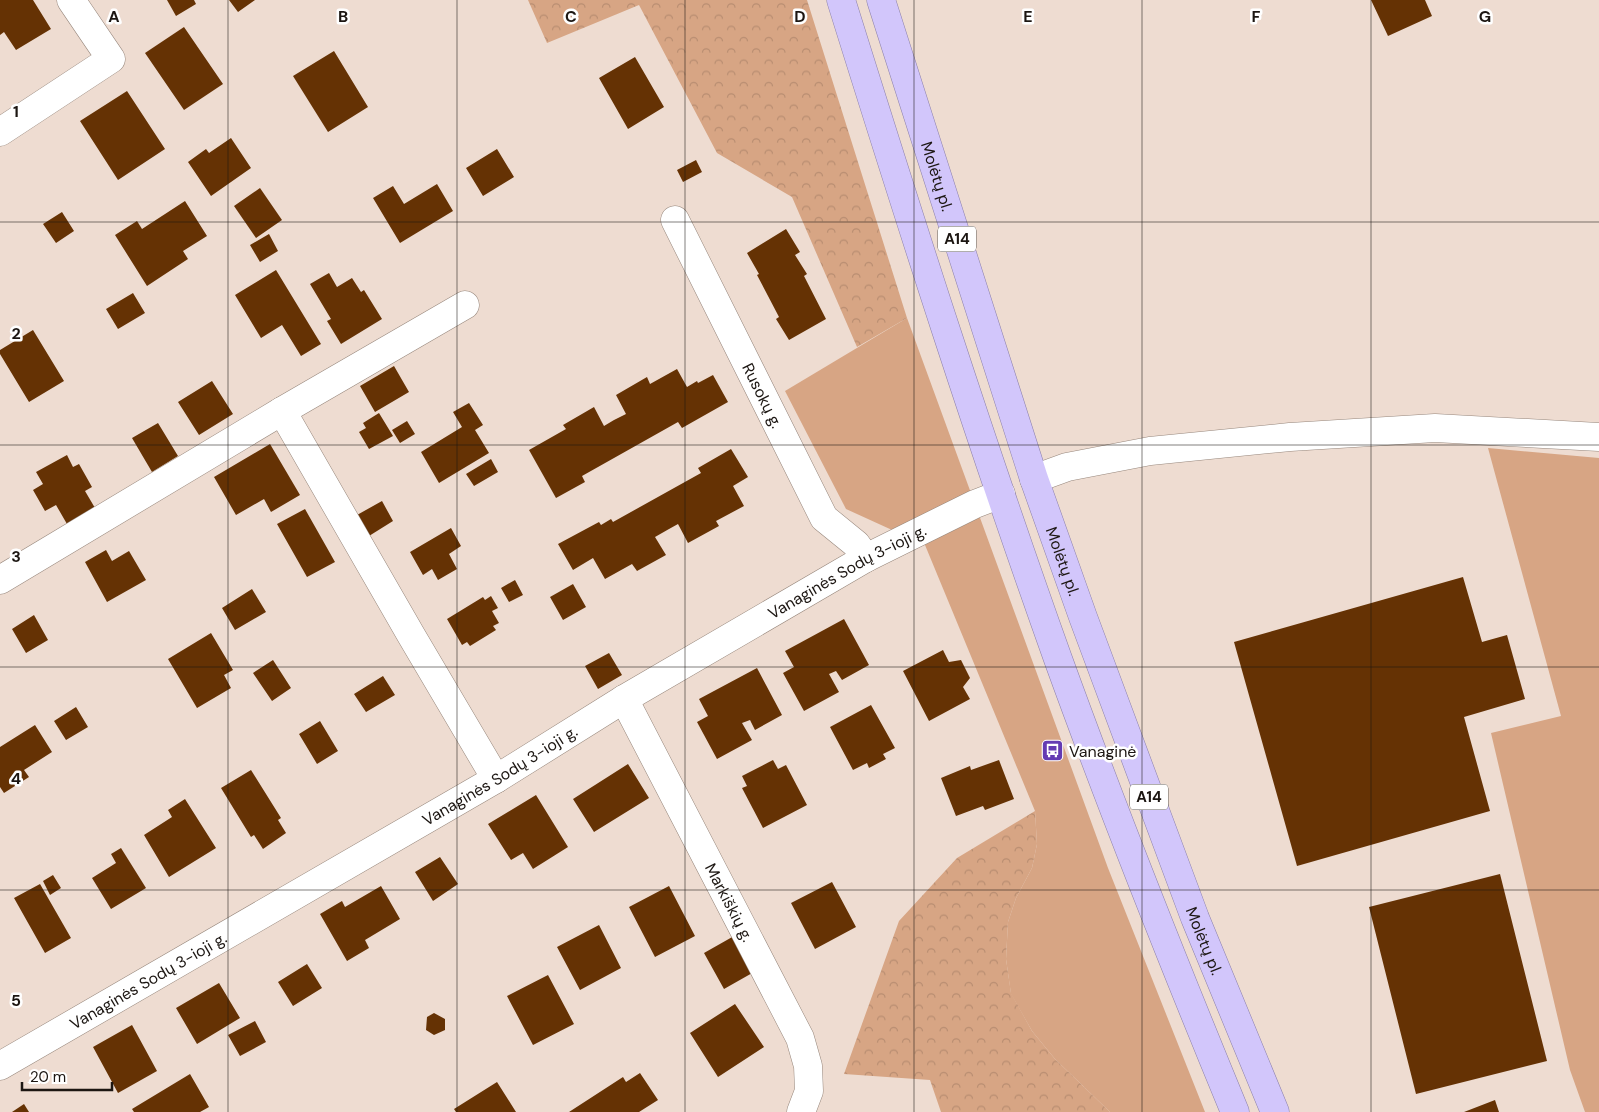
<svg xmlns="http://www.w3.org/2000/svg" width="1599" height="1112" font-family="'DM Sans',sans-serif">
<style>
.green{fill:#d7a584}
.forest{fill:url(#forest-crowns)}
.building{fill:#653204}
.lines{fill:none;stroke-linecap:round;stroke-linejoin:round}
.minor-casing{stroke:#97877c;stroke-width:29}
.trunk-casing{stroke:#8a7fa9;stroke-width:29}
.minor{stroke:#fff;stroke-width:28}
.trunk{stroke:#d2c6fb;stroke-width:28}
.grid{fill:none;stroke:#1c1612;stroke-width:1;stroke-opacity:0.55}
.labels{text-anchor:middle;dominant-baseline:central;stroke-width:5;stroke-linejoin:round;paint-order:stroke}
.shield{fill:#fff;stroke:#605c59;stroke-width:1}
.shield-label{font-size:15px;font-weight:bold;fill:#1c1612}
.street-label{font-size:16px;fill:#1c1612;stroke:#fff}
.poi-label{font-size:16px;fill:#1c1612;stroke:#fff;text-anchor:start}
.grid-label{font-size:16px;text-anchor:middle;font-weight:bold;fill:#1c1612;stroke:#fff;stroke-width:5;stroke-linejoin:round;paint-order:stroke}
</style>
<defs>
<pattern id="forest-crowns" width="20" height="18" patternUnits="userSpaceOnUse" patternTransform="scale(1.25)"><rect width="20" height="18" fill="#d7a584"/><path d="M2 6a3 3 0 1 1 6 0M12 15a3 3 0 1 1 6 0" fill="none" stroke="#b88d71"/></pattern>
</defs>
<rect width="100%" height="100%" fill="#eedcd1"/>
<path class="green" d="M 907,318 L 1108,868 L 1205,1112 L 1110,1112 L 1055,1059 L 1032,1031 L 1011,994 L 1006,959 L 1008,922 L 1016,898 L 1032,868 L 1037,844 L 1035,811 L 925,545 L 846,509 L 785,391 Z
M 1488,448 L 1599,458 L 1599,1112 L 1585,1112 L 1570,1070 L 1491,733 L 1561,716 Z"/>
<path class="forest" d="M 528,0 L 807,0 L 907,318 L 857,347 L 792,197 L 717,153 L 639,5 L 547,43 Z
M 1035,811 L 1037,844 L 1032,868 L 1016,898 L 1008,922 L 1006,959 L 1011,993 L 1032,1031 L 1055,1059 L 1110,1112 L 941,1112 L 930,1080 L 844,1074 L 899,921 L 957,858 Z"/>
<path class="building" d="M 0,0 L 33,0 L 51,29 L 16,50 L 4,32 L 0,35 Z
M 167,0 L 194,0 L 196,4 L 176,16 Z
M 229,0 L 255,0 L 238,12 Z
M 1371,0 L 1425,0 L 1432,16 L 1388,36 Z
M 184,27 L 223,84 L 184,110 L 145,53 Z
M 334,51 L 368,107 L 328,132 L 293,76 Z
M 635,57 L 664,107 L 628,129 L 599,78 Z
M 127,91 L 165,149 L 118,180 L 80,121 Z
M 231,138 L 251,168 L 211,196 L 188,162 L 206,149 L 209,153 Z
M 497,149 L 514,177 L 483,196 L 466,168 Z
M 696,160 L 702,172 L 683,182 L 677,170 Z
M 437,184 L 453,211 L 400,243 L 373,198 L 393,186 L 404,204 Z
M 260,188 L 282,220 L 256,238 L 234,206 Z
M 185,201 L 207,236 L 183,251 L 188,259 L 147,286 L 115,235 L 137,221 L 142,229 Z
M 62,212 L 74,231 L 56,243 L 43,224 Z
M 786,229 L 800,252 L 795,255 L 807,274 L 804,276 L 826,319 L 789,340 L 776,319 L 779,317 L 757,275 L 759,274 L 747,253 Z
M 269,234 L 278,251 L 260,262 L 250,245 Z
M 276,270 L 321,344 L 301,356 L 282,325 L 261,338 L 235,295 Z
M 329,273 L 337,287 L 352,278 L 361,292 L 364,290 L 382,319 L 341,344 L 327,321 L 331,319 L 310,284 Z
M 133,293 L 145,313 L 118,329 L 106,309 Z
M 33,330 L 64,381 L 29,402 L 0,354 L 0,350 Z
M 394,366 L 409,392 L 375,412 L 360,386 Z
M 677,369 L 687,387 L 697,381 L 698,383 L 713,375 L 728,402 L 682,428 L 678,422 L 582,476 L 585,482 L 556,498 L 529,450 L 566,429 L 563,425 L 594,407 L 604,426 L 614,420 L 626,414 L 616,395 L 647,377 L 650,384 Z
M 212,381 L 233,414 L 199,435 L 178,402 Z
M 469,403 L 483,425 L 475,430 L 489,453 L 439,483 L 421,452 L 462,427 L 453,412 Z
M 379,413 L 393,436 L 369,449 L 359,432 L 366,428 L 363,423 Z
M 407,421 L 415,434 L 400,443 L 392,430 Z
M 158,423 L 178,456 L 152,472 L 132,438 Z
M 270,444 L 300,495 L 271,512 L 264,499 L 236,515 L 214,477 Z
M 731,449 L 748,477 L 733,486 L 744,506 L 716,521 L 719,526 L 688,543 L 678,524 L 669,529 L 655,537 L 666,555 L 637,571 L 632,564 L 605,579 L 593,558 L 573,570 L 558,544 L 599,522 L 601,525 L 611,519 L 613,522 L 701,473 L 698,468 Z
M 67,455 L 73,467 L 79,464 L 92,487 L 85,491 L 95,508 L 67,524 L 56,505 L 45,511 L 33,490 L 43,484 L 36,472 Z
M 491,459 L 498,472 L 474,486 L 466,474 Z
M 382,501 L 393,521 L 369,536 L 357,515 Z
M 305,509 L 335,562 L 307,577 L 277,524 Z
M 451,528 L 461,546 L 449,554 L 457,569 L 438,580 L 432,569 L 423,575 L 410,552 Z
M 106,550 L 112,561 L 129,551 L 146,580 L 107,602 L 85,562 Z
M 1463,577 L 1482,642 L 1507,635 L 1525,699 L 1464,717 L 1490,811 L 1297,866 L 1234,642 Z
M 515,580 L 523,595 L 509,602 L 501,588 Z
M 573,584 L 586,607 L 563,620 L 550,597 Z
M 252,589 L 266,612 L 235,630 L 222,608 Z
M 491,596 L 498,608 L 492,611 L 499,623 L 493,626 L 496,630 L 470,646 L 467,642 L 462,645 L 447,619 L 483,597 L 485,600 Z
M 34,615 L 48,640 L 26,653 L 12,629 Z
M 844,619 L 869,665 L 842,680 L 836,671 L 829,674 L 839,692 L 804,711 L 783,673 L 794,667 L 785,651 Z
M 211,633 L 233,670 L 224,675 L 231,688 L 197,708 L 168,659 Z
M 943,650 L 949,662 L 961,660 L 970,678 L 963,687 L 970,699 L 929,721 L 903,671 Z
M 609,653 L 622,675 L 598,689 L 585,666 Z
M 273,660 L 291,688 L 272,701 L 253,673 Z
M 757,668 L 782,715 L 755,730 L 750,720 L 742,723 L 752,740 L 717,759 L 697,722 L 708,716 L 699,699 Z
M 383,676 L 395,695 L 366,712 L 354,694 Z
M 871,705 L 895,748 L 883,754 L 886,759 L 869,768 L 867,763 L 853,770 L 830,727 Z
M 76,707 L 88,727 L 66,740 L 54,721 Z
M 320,721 L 338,751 L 317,764 L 299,734 Z
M 35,725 L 52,752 L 24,770 L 29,777 L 4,793 L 0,787 L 0,747 Z
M 773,760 L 778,769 L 786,765 L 807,805 L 763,828 L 742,788 L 747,786 L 742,776 Z
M 999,760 L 1014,799 L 985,810 L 983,806 L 956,816 L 941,778 L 970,766 L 971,770 Z
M 628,764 L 649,798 L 594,832 L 573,799 Z
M 251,770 L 281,818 L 278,820 L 286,833 L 263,849 L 254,835 L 251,837 L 221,788 Z
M 536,795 L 568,847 L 533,869 L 523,853 L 511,860 L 488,824 Z
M 185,799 L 216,848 L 169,877 L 144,835 L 172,817 L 168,810 Z
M 121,848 L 146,888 L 111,909 L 92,878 L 116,863 L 111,854 Z
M 440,857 L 458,884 L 433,901 L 415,872 Z
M 1500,874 L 1547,1061 L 1416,1094 L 1369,907 Z
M 53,875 L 61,888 L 50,895 L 43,881 Z
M 832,882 L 856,927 L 815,949 L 791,903 Z
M 40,884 L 71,938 L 45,953 L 14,898 Z
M 381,886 L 400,919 L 365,940 L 369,948 L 347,961 L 320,914 L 342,901 L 345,907 Z
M 669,886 L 695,936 L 655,957 L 629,907 Z
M 599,925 L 621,968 L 580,990 L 557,947 Z
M 734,936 L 754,972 L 724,989 L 704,953 Z
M 307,964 L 322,988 L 293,1006 L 278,982 Z
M 548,975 L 574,1024 L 533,1045 L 507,996 Z
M 219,983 L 240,1018 L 197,1044 L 176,1008 Z
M 735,1004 L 764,1047 L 718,1077 L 690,1033 Z
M 434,1013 L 445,1019 L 445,1030 L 434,1035 L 426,1030 L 427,1017 Z
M 255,1021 L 266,1042 L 240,1056 L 228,1035 Z
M 132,1025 L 157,1071 L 118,1093 L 93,1047 Z
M 640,1073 L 658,1100 L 639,1112 L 569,1112 L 623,1077 L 626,1082 Z
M 190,1074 L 209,1107 L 200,1112 L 134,1112 L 132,1109 Z
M 497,1082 L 516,1112 L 456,1112 L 454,1109 Z
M 1495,1100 L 1499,1112 L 1464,1112 Z
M 24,1104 L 29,1112 L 12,1112 Z"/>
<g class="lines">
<defs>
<g id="minor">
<path d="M 0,132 L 111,59 L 71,0"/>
<path id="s1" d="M 675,220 L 824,518 L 856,544 L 866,558"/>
<path d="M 282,411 L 411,635 L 496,779"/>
<path d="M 1034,479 L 1067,467 L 1150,451 L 1290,437 L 1435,428 L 1599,437"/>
<path d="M 0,580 L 282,411 L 465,305"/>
<path id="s2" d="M 624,699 L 800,1038 L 808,1066 L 809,1091 L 801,1112"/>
<path id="s3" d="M 0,1066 L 496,779 L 624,699 L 866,558 L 975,504 L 1001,494"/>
</g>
<g id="trunk">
<path d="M 841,0 C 910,221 980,441 1058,659 C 1113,811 1173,962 1235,1112"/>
<path id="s4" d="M 881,0 L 1034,479 L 1083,617 L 1195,918 L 1275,1112"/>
</g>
</defs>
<use href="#minor" class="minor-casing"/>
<use href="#trunk" class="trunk-casing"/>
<use href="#minor" class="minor"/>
<use href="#trunk" class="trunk"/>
</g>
<path class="grid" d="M 228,0 L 228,1112M 457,0 L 457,1112M 685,0 L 685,1112M 914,0 L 914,1112M 1142,0 L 1142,1112M 1371,0 L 1371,1112M 0,222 L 1599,222M 0,445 L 1599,445M 0,667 L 1599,667M 0,890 L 1599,890"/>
<defs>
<symbol id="bus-square" viewBox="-11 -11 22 22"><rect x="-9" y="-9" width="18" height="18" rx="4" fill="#643bb3" stroke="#fff"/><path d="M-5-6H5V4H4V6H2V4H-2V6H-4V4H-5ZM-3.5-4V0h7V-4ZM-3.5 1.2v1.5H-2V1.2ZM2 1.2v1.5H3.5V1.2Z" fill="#fff"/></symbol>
</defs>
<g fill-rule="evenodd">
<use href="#bus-square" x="1040" y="738" width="25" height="25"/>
</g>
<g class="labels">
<g class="shield">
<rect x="938" y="226.5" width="38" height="25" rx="4"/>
<rect x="1130" y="784.5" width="38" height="25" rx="4"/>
</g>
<g class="shield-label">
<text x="957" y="239">A14</text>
<text x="1149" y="797">A14</text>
</g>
<g class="street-label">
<text stroke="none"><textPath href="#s4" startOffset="185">Molėtų pl.</textPath></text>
<text stroke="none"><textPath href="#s1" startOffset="196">Rusokų g.</textPath></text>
<text stroke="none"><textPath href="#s4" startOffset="590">Molėtų pl.</textPath></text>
<text stroke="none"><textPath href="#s3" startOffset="981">Vanaginės Sodų 3-ioji g.</textPath></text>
<text stroke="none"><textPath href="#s3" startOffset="578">Vanaginės Sodų 3-ioji g.</textPath></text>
<text stroke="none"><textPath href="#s2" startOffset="229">Markiškių g.</textPath></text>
<text stroke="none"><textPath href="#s4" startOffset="995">Molėtų pl.</textPath></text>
<text stroke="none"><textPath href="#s3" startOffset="171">Vanaginės Sodų 3-ioji g.</textPath></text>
</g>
<g class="poi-label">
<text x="1069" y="751">Vanaginė</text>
</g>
</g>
<g class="grid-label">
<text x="114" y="22">A</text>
<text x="343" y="22">B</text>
<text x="571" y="22">C</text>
<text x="800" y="22">D</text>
<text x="1028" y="22">E</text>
<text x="1256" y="22">F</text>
<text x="1485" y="22">G</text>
<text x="16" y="117">1</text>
<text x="16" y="339">2</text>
<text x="16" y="562">3</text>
<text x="16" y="784">4</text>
<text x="16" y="1006">5</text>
</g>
<path d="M22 1082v8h90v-8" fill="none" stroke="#1c1612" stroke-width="2.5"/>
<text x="30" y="1082" font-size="15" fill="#1c1612" stroke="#ffffff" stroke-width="4" paint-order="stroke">20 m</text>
</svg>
